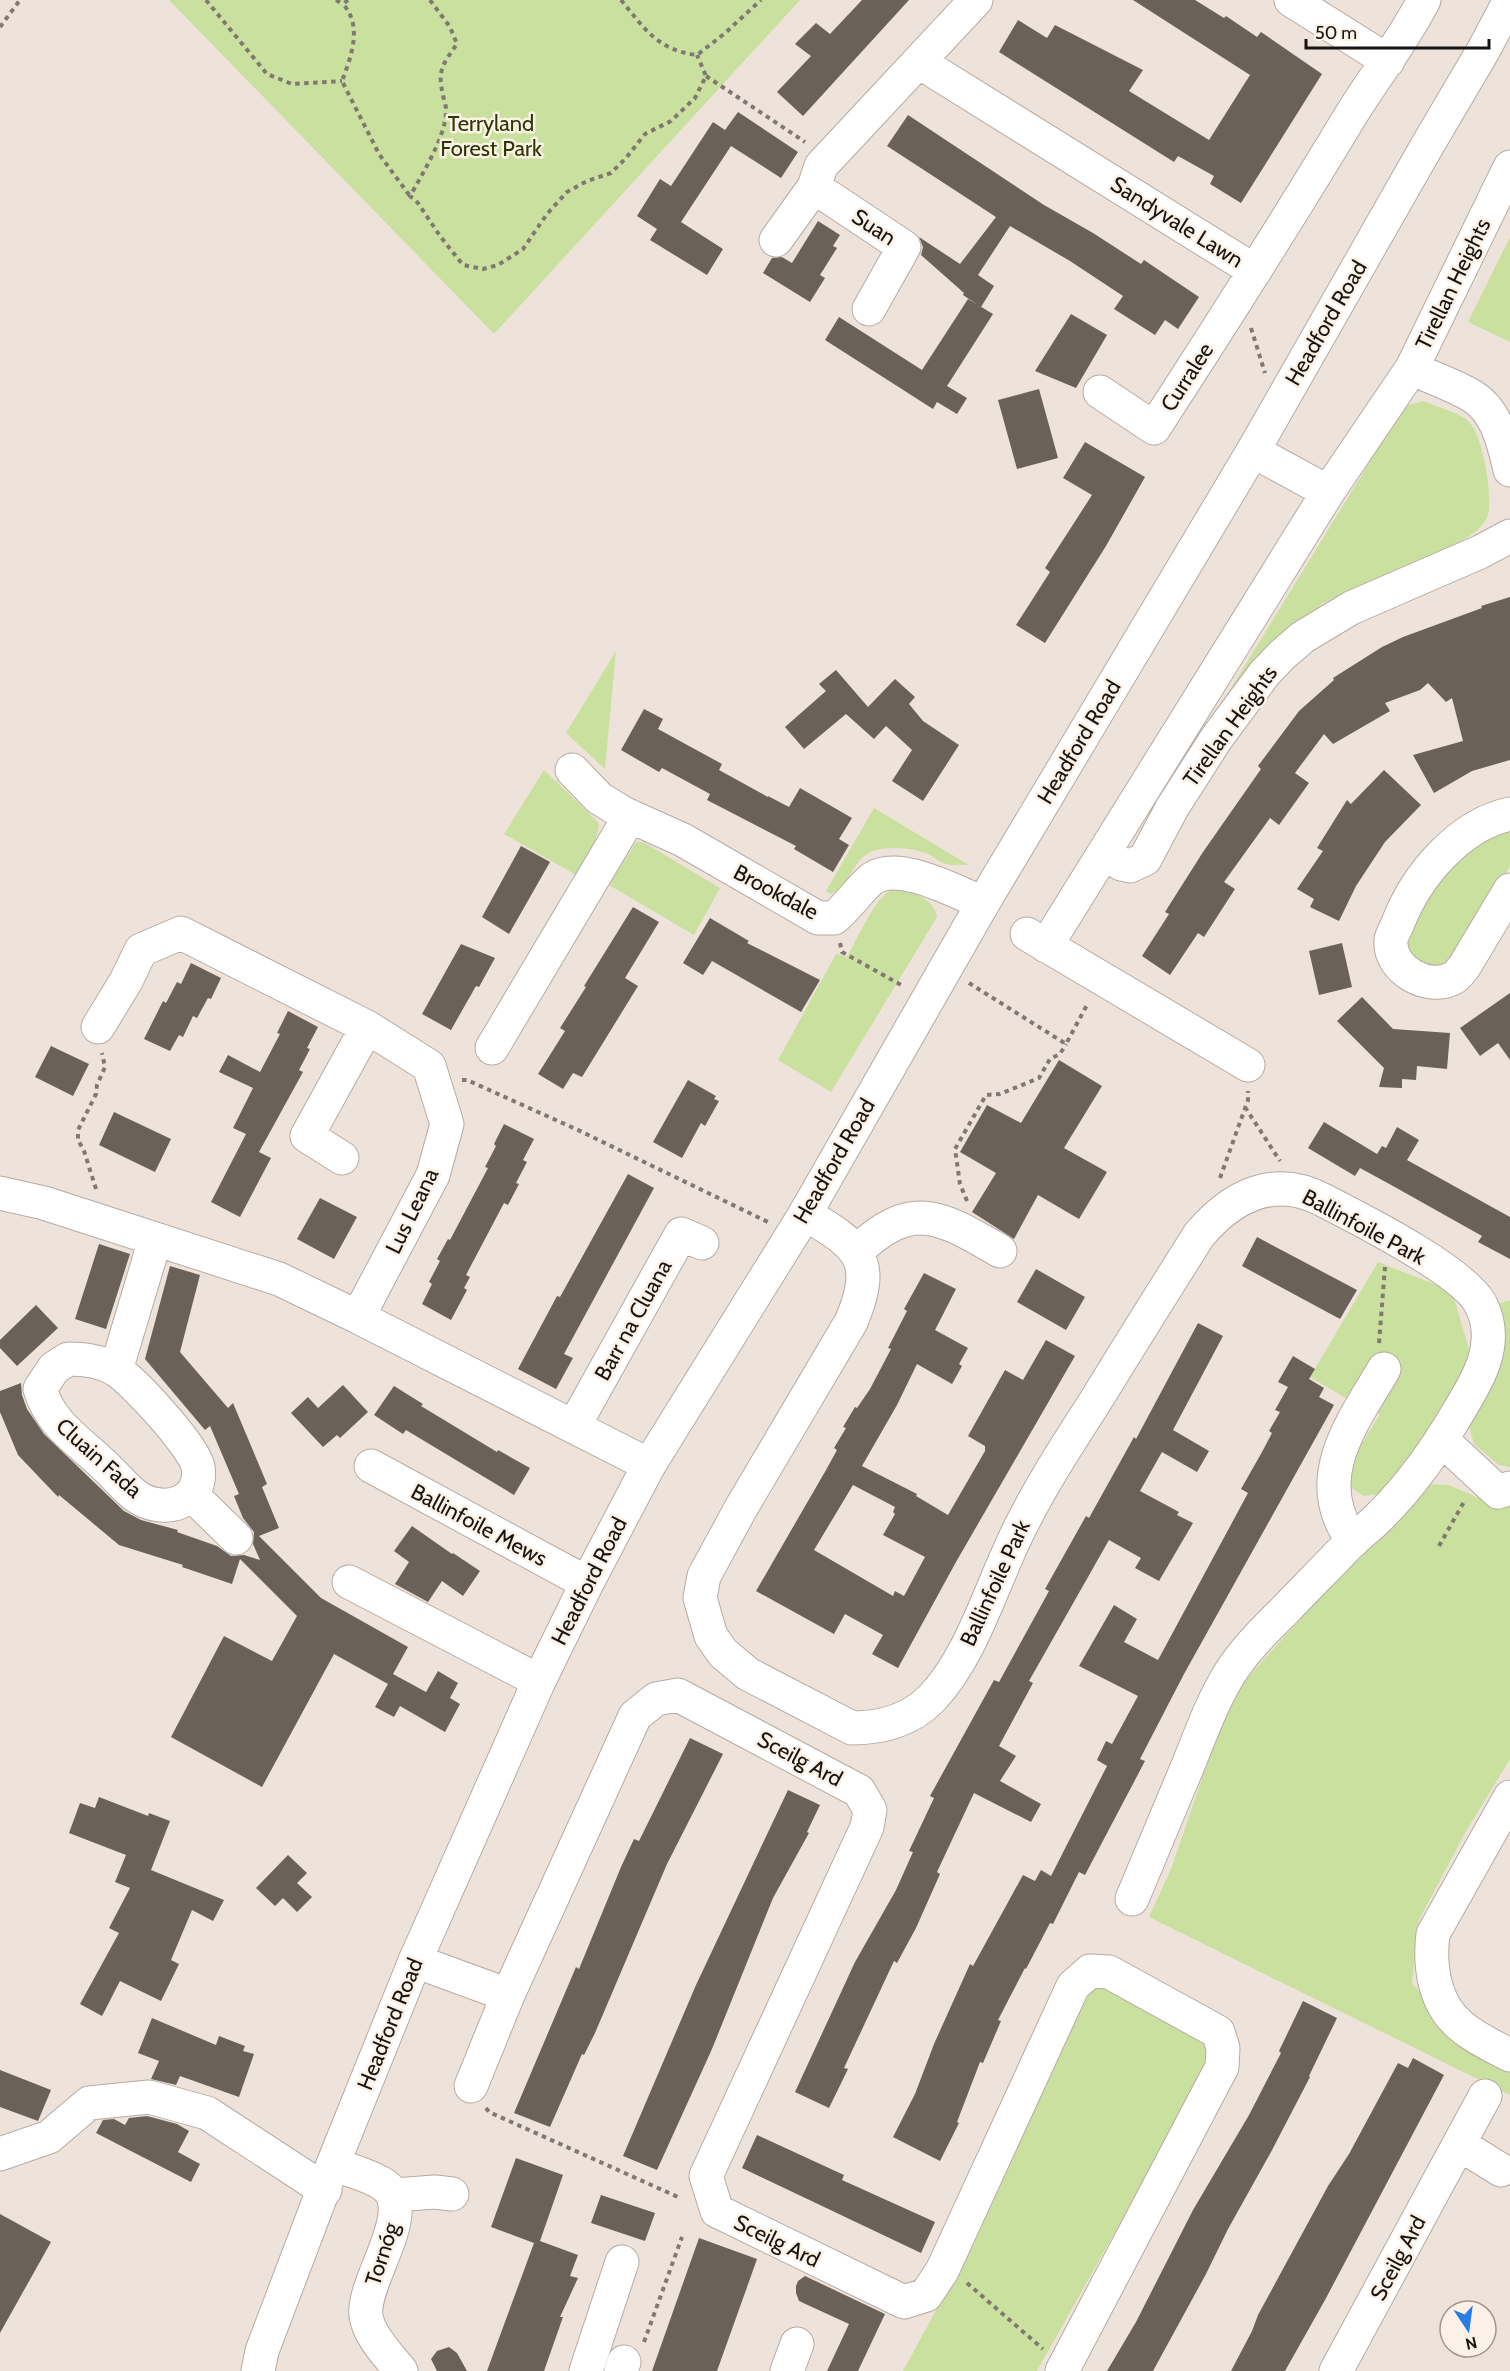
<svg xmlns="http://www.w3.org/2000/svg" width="1510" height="2371" font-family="Cabin,sans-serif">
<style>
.green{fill:#cae09e}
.building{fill:#6a6159;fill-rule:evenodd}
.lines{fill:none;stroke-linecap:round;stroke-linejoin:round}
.minor-casing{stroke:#b5aba2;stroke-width:35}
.major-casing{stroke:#b5aba2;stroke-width:35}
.path{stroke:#807973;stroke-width:4;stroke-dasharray:4.5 4.5;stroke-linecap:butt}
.minor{stroke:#fff;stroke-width:33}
.major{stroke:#fff;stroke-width:33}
.labels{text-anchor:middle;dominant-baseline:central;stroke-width:5;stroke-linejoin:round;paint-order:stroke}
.park-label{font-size:22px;fill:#2b3800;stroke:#fcf1e7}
.street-label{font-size:22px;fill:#171310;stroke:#fcf1e7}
</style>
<rect width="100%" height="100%" fill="#eee3da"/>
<path class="green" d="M 169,0 L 800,0 L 494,334 Z
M 1510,237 L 1510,342 L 1468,322 Z
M 1423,401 C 1435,406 1461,413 1469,422 C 1483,435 1493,497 1488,515 C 1483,530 1466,538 1454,545 L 1323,603 L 1272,644 L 1225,698 L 1404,406 Z
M 616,651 L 605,769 L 566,733 Z
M 544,770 L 597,821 L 599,826 L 595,843 L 576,875 L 504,834 Z
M 874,808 L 969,865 C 962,864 953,866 946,864 C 939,862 933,856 926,853 C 906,847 875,843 860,860 C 850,871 845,890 830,894 L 826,891 Z
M 1510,829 L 1510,866 L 1452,958 L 1437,968 L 1419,968 L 1406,944 C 1413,916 1446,862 1471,846 C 1482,839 1497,835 1510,829 Z
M 636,842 L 643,842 L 720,888 L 694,935 L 609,885 Z
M 896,887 C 912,892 935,899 937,917 L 831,1092 L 778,1060 L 836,954 L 847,957 C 857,940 877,892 896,887 Z
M 1378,1262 L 1452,1291 L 1471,1356 L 1455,1389 L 1386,1493 L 1363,1496 L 1345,1483 L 1350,1463 L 1380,1414 L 1356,1404 L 1310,1377 Z
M 1510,1300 L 1510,1467 L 1499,1465 L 1474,1444 L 1469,1426 L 1498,1304 Z
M 1422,1484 L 1449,1485 L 1497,1506 L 1510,1506 L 1510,1759 L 1465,1833 L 1419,1920 L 1412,1983 L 1465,2043 L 1510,2061 L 1510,2095 L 1149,1917 L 1171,1869 L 1230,1697 Z
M 1093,1985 L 1109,1986 L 1207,2044 L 1210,2060 L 1204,2074 L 1037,2371 L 903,2371 L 934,2314 L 1080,1994 Z"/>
<path class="building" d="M 862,0 L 909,0 L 803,116 L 777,92 L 811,56 L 795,44 L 816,23 L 830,34 Z
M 1133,0 L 1195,0 L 1224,18 L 1226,16 L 1257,37 L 1261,32 L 1322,74 L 1241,203 L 1210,184 L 1214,176 L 1178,156 L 1174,162 L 999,52 L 1018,20 L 1047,38 L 1055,25 L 1143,70 L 1129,91 L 1209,140 L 1250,75 Z
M 738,112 L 798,152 L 781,178 L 731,146 L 681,222 L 723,249 L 707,275 L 650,240 L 657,229 L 637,216 L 660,179 L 671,186 L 713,122 L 725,130 Z
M 908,115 L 1044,205 L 1093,233 L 1141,264 L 1144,260 L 1199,297 L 1178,329 L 1165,320 L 1155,335 L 1114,309 L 1123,296 L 1070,261 L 1010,226 L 978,275 L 994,286 L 981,307 L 963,295 L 964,293 L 921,255 L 923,247 L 919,237 L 960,264 L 996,217 L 887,146 Z
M 818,221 L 840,235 L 833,246 L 837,248 L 820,275 L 825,278 L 810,302 L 763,273 L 772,258 L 782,257 L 792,263 Z
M 968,299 L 993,314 L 947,386 L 967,398 L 957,414 L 937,402 L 933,409 L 825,340 L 839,317 L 922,370 Z
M 1071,314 L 1107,335 L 1076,388 L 1035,371 Z
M 1039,389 L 1058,458 L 1017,469 L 998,400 Z
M 1085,442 L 1145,477 L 1106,546 L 1045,643 L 1016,625 L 1050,572 L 1045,568 L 1092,495 L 1063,478 Z
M 1510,597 L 1510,760 L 1472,771 L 1434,793 L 1413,755 L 1463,741 L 1452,698 L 1446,702 L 1428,683 L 1420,690 L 1385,703 L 1390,711 L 1333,744 L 1324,734 L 1295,773 L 1309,783 L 1279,825 L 1270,818 L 1224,882 L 1235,889 L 1204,937 L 1198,933 L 1170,975 L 1142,956 L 1169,914 L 1165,912 L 1203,852 L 1261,769 L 1258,766 L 1299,711 L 1334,680 L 1333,678 L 1382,647 L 1403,637 L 1482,608 L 1481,606 Z
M 836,670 L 868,707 L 895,679 L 915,697 L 909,704 L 923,721 L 959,745 L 923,801 L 892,781 L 912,750 L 886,726 L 874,739 L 846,714 L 804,749 L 785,727 L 826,691 L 819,684 Z
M 644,709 L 663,719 L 658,729 L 722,764 L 719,770 L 768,797 L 768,796 L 789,807 L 800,788 L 852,818 L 839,839 L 849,845 L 833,872 L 794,849 L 796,846 L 707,800 L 710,794 L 662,768 L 659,772 L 621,750 Z
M 1384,770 L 1421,805 L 1385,842 L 1356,886 L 1339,921 L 1310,907 L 1314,899 L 1297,889 L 1323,851 L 1317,848 L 1347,800 L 1351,804 Z
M 521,846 L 550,862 L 509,934 L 482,917 Z
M 633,907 L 659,922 L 625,978 L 638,986 L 582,1077 L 573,1073 L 563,1089 L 538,1074 L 565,1031 L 560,1028 L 586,987 L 584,986 Z
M 710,918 L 749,941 L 747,943 L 820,980 L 801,1012 L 712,961 L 703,975 L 683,963 Z
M 1342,943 L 1352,987 L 1319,995 L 1309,951 Z
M 461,944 L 495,958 L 479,987 L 476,986 L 451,1030 L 422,1014 Z
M 191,963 L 221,978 L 211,999 L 208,998 L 197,1018 L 193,1016 L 183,1037 L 179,1035 L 170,1051 L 144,1039 L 163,1001 L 166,1003 L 177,982 L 181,984 Z
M 1510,993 L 1510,1060 L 1498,1043 L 1480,1056 L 1460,1028 Z
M 1362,997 L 1393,1029 L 1450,1033 L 1447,1069 L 1417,1066 L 1416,1080 L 1402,1079 L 1402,1088 L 1379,1087 L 1384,1068 L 1337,1021 Z
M 288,1011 L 318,1027 L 307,1048 L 310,1049 L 299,1070 L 303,1072 L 259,1152 L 271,1158 L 240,1217 L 211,1202 L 246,1134 L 233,1128 L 253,1088 L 219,1072 L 228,1055 L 260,1072 L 280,1034 L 277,1033 Z
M 51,1046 L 89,1064 L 73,1096 L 35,1077 Z
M 1059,1060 L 1102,1086 L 1064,1148 L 1107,1172 L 1079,1219 L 1038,1195 L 1014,1239 L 972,1212 L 996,1173 L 960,1152 L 987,1105 L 1021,1123 Z
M 688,1080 L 716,1096 L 714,1099 L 719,1101 L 705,1126 L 701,1123 L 682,1158 L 653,1142 Z
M 114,1112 L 171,1139 L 155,1172 L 99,1145 Z
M 1324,1122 L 1377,1154 L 1382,1146 L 1386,1148 L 1397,1127 L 1419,1140 L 1407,1160 L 1510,1217 L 1510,1259 L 1478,1242 L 1482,1236 L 1393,1186 L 1360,1168 L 1355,1176 L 1308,1148 Z
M 504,1124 L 534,1139 L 523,1160 L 527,1162 L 516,1183 L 519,1184 L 508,1205 L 504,1203 L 466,1275 L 470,1277 L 464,1288 L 467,1290 L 451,1320 L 422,1304 L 432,1284 L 429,1282 L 440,1261 L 437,1259 L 448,1239 L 450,1240 L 488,1168 L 485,1167 L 496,1146 L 494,1144 Z
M 628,1174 L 654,1188 L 564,1354 L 573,1358 L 556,1389 L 518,1369 L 557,1296 L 560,1297 L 565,1288 Z
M 320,1198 L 357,1217 L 334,1259 L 297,1239 Z
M 1257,1237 L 1357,1290 L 1340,1319 L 1242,1266 Z
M 99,1244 L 130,1254 L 106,1329 L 75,1319 Z
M 170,1266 L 200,1275 L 180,1352 L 228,1408 L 233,1403 L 267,1484 L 262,1487 L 279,1528 L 259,1536 L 321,1598 L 408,1647 L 393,1674 L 426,1692 L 438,1671 L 458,1683 L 450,1698 L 460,1704 L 445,1732 L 400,1706 L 394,1717 L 375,1707 L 388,1684 L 334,1654 L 262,1787 L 171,1737 L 224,1636 L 272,1661 L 297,1616 L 240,1559 L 232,1584 L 182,1567 L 183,1565 L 119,1545 L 59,1495 L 58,1497 L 18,1455 L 0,1412 L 0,1391 L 21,1383 L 22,1395 L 27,1409 L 44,1434 L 124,1511 L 141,1520 L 178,1530 L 177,1532 L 217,1546 L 231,1556 L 244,1555 L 260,1560 L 253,1544 L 254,1532 L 243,1518 L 234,1496 L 239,1494 L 210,1426 L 205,1430 L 145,1359 Z
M 1036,1269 L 1085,1297 L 1066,1330 L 1017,1302 Z
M 924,1273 L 956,1289 L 935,1330 L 968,1348 L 959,1364 L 962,1366 L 952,1384 L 917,1364 L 897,1405 L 862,1466 L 917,1494 L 916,1496 L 948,1515 L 985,1451 L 985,1446 L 968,1436 L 1005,1370 L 1023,1380 L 1046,1340 L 1075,1356 L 956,1562 L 898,1668 L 872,1654 L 883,1635 L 845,1614 L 834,1634 L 756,1591 L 826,1470 L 837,1450 L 834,1448 L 846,1428 L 843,1427 L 855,1407 L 857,1408 L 870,1389 L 891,1349 L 888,1348 L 907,1311 L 904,1309 ZM 853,1485 L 895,1507 L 893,1512 L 895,1514 L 883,1535 L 925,1557 L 904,1596 L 895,1591 L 893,1596 L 814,1550 Z
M 36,1305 L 58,1328 L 17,1366 L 0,1348 L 0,1340 Z
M 1198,1323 L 1223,1336 L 1173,1430 L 1209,1451 L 1197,1472 L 1162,1452 L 1140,1491 L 1179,1512 L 1177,1515 L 1193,1523 L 1159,1581 L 1135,1568 L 1141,1558 L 1109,1540 L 1029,1681 L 1033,1683 L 999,1746 L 1016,1756 L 1000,1781 L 1041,1804 L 1031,1822 L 974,1793 L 937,1872 L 940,1874 L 916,1928 L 897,1963 L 894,1961 L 844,2068 L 848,2069 L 829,2108 L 795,2092 L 855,1962 L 896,1890 L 913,1852 L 909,1851 L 934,1798 L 930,1796 L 994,1680 L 999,1682 L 1049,1591 L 1045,1589 L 1086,1516 L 1089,1518 L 1134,1437 L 1136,1439 Z
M 1293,1356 L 1315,1369 L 1309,1379 L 1324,1388 L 1319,1397 L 1334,1405 L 1184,1674 L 1140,1759 L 1145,1761 L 1085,1875 L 1079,1872 L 1053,1924 L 1050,1923 L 1026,1969 L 1025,1968 L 998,2020 L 1001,2021 L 983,2063 L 980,2062 L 957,2122 L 959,2123 L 940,2161 L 893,2137 L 915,2094 L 934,2044 L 970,1964 L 973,1966 L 1023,1875 L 1035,1881 L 1041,1870 L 1051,1876 L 1107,1766 L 1097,1760 L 1106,1741 L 1112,1744 L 1138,1696 L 1079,1666 L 1114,1605 L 1137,1619 L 1124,1642 L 1158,1660 L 1248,1493 L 1241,1489 L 1262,1452 L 1272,1433 L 1269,1431 L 1280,1412 L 1275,1410 L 1288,1387 L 1278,1382 Z
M 343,1385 L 368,1412 L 340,1438 L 337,1435 L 323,1447 L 291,1413 L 308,1397 L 318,1408 Z
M 394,1386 L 423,1404 L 421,1406 L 497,1452 L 498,1450 L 530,1468 L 514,1495 L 406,1430 L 403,1434 L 374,1415 Z
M 412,1526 L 452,1554 L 453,1553 L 480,1571 L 463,1596 L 442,1581 L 428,1602 L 395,1584 L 409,1562 L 394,1551 Z
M 690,1738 L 723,1754 L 667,1864 L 595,2033 L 584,2055 L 582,2054 L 550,2127 L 514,2113 L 576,1967 L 579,1969 L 621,1867 L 634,1839 L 639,1841 Z
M 788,1790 L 820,1805 L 807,1832 L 809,1833 L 773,1898 L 712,2049 L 657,2170 L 623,2156 L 696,1985 Z
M 99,1797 L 148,1816 L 149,1813 L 170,1821 L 151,1870 L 224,1900 L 213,1921 L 192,1910 L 171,1960 L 179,1964 L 161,2001 L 120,1981 L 102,2016 L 80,2004 L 119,1933 L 109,1928 L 130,1888 L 115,1882 L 126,1855 L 69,1833 L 80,1803 L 95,1808 Z
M 288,1855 L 307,1873 L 297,1883 L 312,1897 L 297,1912 L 283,1898 L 275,1906 L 256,1888 Z
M 1303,2001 L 1337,2018 L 1309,2076 L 1310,2077 L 1271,2152 L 1228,2229 L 1206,2274 L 1153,2371 L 1107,2371 L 1136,2322 L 1193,2210 L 1249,2115 L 1281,2053 L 1279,2051 Z
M 152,2018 L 216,2045 L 219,2036 L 245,2046 L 243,2051 L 254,2054 L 239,2097 L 180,2076 L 176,2085 L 151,2079 L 159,2061 L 138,2053 Z
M 1413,2058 L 1444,2075 L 1325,2300 L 1285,2371 L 1231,2371 L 1252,2331 L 1258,2315 L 1328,2186 L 1349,2154 L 1398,2063 L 1408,2068 Z
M 0,2070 L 51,2090 L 38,2121 L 0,2107 Z
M 147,2116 L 177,2124 L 189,2131 L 178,2152 L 200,2164 L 191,2182 L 96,2133 L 103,2120 L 114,2119 L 125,2125 L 129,2118 Z
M 757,2135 L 844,2175 L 842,2180 L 935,2222 L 921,2253 L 742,2168 Z
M 516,2158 L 563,2175 L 540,2241 L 578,2255 L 570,2276 L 578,2278 L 560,2317 L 563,2317 L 544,2371 L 487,2371 L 534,2243 L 491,2227 Z
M 601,2195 L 655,2213 L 645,2241 L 591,2223 Z
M 0,2214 L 51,2242 L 0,2333 Z
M 699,2238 L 757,2259 L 746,2290 L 717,2371 L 652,2371 Z
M 805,2276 L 885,2314 L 858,2371 L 827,2371 L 849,2324 L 799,2301 L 796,2293 L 796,2286 L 798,2281 Z
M 449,2347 L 457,2353 L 467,2371 L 437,2371 L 431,2359 L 437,2351 Z"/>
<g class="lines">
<defs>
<path id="minor" d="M 1291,0 L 1388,61
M 919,62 L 1255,271
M 814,187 L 904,247 L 869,309
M 776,240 L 814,187 L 821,166 L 976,0
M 1412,368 L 1510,167
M 1100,392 L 1154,428 C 1221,325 1287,221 1351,115 C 1375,76 1403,41 1424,0
M 1253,451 L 1328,492 L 1412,368 C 1431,378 1454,385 1472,396 C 1497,411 1504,444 1510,470
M 572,770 L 599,798 L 623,813 L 683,840 L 818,918 L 834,918 C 848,907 861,887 873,878 C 900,861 956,892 983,903
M 1510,814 C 1459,825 1416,876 1398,923 C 1396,928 1392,934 1391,940 C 1388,970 1430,993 1455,977 C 1458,975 1461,970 1464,967 L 1510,890
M 1106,853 L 1121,864 L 1130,866 L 1145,859 L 1172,808 L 1216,739 L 1264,674 L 1282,655 L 1303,637 L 1351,608 L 1480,552 L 1510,536
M 1027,934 L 1248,1065
M 1046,946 L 1328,492
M 98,1027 L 126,981 L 141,950 L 181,933 L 367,1027 L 429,1066 L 447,1124 L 433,1175 L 358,1317
M 492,1048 L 630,816
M 342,1158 L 307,1136 L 367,1027
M 0,1193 L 44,1203 L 279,1279 L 358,1317 L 649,1465
M 805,1214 C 858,1245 878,1259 851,1322 L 741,1508 L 704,1576 L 700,1598 L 711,1636 L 723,1653 L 748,1674 L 852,1728 C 881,1728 910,1720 931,1699 C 974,1655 994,1576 1023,1522 C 1045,1478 1072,1438 1098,1397 C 1131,1343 1165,1289 1199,1235 C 1232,1196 1274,1174 1323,1200 C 1358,1218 1468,1273 1482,1307 C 1499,1344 1479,1378 1460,1409 C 1438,1447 1413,1483 1382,1514 C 1373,1524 1361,1533 1351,1542 C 1329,1565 1307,1587 1285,1610 C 1266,1629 1245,1649 1230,1673 C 1213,1700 1201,1733 1189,1763 C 1170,1808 1151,1854 1132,1899
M 857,1251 C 913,1198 941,1217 1000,1251
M 68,1359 C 85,1359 102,1361 116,1370 C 134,1381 195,1448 198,1467 C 204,1504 162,1515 136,1496 C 125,1488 116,1476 106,1467 C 80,1441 51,1426 40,1389 L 54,1368 Z
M 116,1370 L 155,1240
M 574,1426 L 681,1234 L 702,1243
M 1442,1440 L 1498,1492 L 1510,1488
M 371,1466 L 587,1583
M 192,1495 L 236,1538
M 1353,1541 C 1308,1480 1352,1423 1384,1369
M 349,1582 L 539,1681
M 1510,1797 L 1433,1934 C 1429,1966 1434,2004 1461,2026 C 1475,2038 1494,2047 1510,2055
M 415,1961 L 508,1995 L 635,1716 L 656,1699 L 678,1695 L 859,1791 L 870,1810 L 867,1827 L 706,2176 L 717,2211 L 904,2302 L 926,2295 L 942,2271 L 1073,1986 L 1090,1971 L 1109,1972 L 1218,2032 L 1223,2048 L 1222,2067 L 1062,2371
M 471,2086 L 508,1995
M 1459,2144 L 1501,2170
M 0,2154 L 49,2137 L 89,2103 L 149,2097 L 207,2113 L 325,2190
M 333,2164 C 348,2170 366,2174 381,2183 C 422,2206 361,2281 366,2316 C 369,2336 389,2356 401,2371
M 394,2195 L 435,2192 L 452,2194
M 586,2371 L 622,2262
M 621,2371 L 624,2362
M 787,2371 L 797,2344
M 1336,2371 L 1485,2096"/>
<path id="major" d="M 258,2371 L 262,2351 L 333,2164 L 415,1961 L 539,1681 L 587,1583 L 649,1465 L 805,1214 L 983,903 L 1253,451 L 1427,146 L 1483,51 L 1510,0"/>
</defs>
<use href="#minor" class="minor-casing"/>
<use href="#major" class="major-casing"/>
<path class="path" d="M 206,0 L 267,74 L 292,84 L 342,81
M 336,0 L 343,4
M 348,0 L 343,4 C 363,26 351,57 342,81 L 379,154 L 410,196
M 430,0 L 450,27 L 457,44 C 443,64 437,70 443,95 C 444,101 447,108 446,113 C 445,137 422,175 410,196 L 418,203 L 440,236 L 463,265 L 483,269 L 498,265 L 523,249 L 547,214 L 567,192 L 587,181 L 611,173 L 626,158 L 645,134 L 671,121 L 695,98 L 706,76 L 697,55
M 621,0 C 645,29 657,50 697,55 L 724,34 L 761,0
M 0,27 L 20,0
M 706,76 L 805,142
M 1251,328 L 1265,373
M 840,943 L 842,952 L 903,986
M 969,983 L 1066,1044 L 1088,1003
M 462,1080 L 467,1080 L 578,1130 L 768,1222
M 1245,1107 L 1280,1161
M 1220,1178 L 1248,1100 L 1248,1091
M 96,1189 L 84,1151 L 78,1140 L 78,1130 L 96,1094 L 97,1085 L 105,1067 L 102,1053
M 967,1201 L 960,1184 L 955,1149 L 986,1095 L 1000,1094 L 1039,1078 L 1050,1059 L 1060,1054 L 1066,1044
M 1379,1343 L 1385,1267
M 1439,1546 L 1465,1500
M 486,2108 L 489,2112 L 678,2197
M 967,2283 L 1043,2349
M 644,2342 L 682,2237"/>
<use href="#minor" class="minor"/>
<use href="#major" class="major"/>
</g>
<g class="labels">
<g class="park-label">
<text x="491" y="123">Terryland<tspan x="491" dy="25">Forest Park</tspan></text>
</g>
<g class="street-label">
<text transform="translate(1177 222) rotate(32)">Sandyvale Lawn</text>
<text transform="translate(874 227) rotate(33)">Suan</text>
<text transform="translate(1453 284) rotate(-64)">Tirellan Heights</text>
<text transform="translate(1326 323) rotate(-60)">Headford Road</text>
<text transform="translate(1187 377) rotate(-57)">Curralee</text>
<text transform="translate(1230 726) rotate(-54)">Tirellan Heights</text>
<text transform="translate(1079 742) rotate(-59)">Headford Road</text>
<text transform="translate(776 892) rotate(28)">Brookdale</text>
<text transform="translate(834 1161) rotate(-60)">Headford Road</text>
<text transform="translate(412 1211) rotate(-64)">Lus Leana</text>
<text transform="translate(1364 1227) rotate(28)">Ballinfoile Park</text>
<text transform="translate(633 1320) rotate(-61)">Barr na Cluana</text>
<text transform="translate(99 1458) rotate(42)">Cluain Fada</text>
<text transform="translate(479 1525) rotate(28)">Ballinfoile Mews</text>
<text transform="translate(589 1581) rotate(-63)">Headford Road</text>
<text transform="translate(995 1583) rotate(-65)">Ballinfoile Park</text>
<text transform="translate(800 1759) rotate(28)">Sceilg Ard</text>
<text transform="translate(390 2024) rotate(-68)">Headford Road</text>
<text transform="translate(777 2241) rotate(26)">Sceilg Ard</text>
<text transform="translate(382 2254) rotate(-72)">Tornóg</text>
<text transform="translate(1398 2258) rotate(-62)">Sceilg Ard</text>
</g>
</g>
<g transform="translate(1468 2329) rotate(167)"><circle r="28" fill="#fcf1e7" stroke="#a09891" stroke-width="1.5"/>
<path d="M0-4.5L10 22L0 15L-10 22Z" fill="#287ce6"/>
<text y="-9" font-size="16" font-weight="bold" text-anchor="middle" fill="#171310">N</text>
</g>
<path d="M1306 39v9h183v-9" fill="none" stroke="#171310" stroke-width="3"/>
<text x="1315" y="39" font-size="18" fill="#171310" stroke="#fcf1e7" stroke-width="4.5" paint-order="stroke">50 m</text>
</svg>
